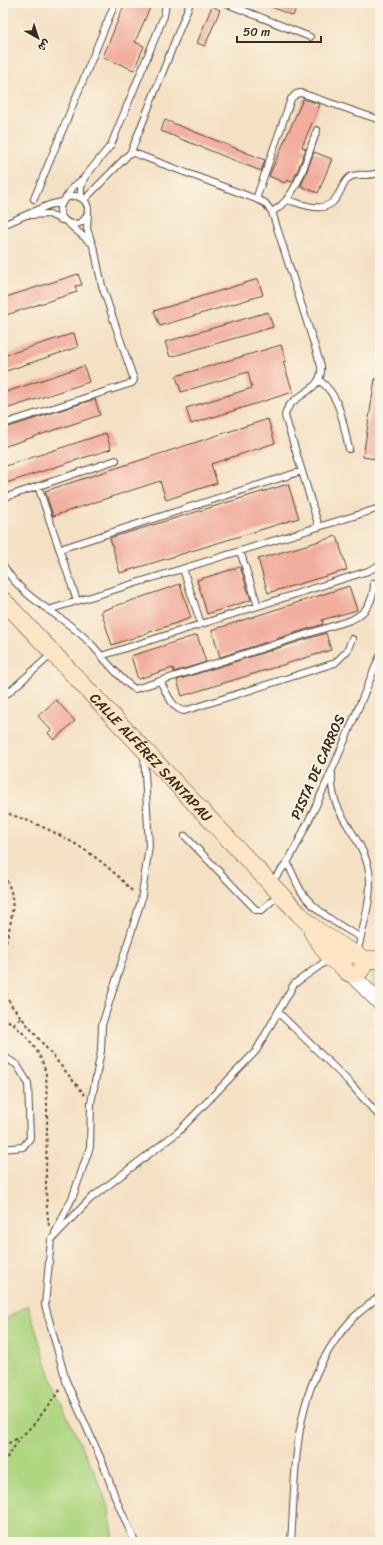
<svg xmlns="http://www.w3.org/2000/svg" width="383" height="1545" font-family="Sriracha,'Playpen Sans Arabic',sans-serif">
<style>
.green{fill:#afd681;stroke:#758050}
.building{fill:#f1ad9d}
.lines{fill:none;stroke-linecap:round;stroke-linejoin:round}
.service-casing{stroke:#574537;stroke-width:8}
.tertiary-casing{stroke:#574537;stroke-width:16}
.secondary-casing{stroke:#574537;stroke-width:18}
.path{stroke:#574537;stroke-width:2;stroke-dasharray:3 3;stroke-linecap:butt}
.service{stroke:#fff;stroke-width:6}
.tertiary{stroke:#fff;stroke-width:15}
.secondary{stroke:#fde5c5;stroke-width:17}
.labels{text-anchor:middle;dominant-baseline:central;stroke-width:3.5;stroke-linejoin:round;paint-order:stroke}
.street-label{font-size:14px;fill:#3b2a1e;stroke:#fcf5e5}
</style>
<rect width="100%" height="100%" fill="#fcf5e5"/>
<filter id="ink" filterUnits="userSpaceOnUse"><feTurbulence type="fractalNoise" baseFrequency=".025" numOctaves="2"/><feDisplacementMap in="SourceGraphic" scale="8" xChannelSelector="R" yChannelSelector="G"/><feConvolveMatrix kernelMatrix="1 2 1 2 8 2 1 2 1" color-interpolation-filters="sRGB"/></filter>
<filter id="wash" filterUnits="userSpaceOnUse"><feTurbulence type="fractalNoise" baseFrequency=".012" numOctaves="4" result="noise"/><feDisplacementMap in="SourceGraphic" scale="16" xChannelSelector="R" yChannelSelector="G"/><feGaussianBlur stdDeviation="0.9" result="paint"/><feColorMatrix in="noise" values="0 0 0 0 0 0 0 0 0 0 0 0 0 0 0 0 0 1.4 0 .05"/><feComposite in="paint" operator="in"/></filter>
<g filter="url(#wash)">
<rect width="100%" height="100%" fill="#f4e0c3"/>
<path class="green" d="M 380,968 L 380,992 L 374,986 L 371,972 L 374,969 Z
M 28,1305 C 38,1336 47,1370 60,1400 C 77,1442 114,1497 113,1542 L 3,1542 L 3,1321 Z"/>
<g id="blocks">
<path class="building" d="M 125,3 L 152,3 L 135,42 L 144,46 L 134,70 L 103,57 Z
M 262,3 L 292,3 L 297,5 L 293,16 Z
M 212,6 L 220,10 L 205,46 L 197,43 Z
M 303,99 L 320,104 L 302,147 L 306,149 L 296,174 L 292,182 L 287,180 L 285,183 L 269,176 Z
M 165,120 L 265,160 L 261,171 L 161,131 Z
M 314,152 L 332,159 L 318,193 L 301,186 Z
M 78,274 L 82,285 L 75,286 L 77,292 L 3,316 L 3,298 Z
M 258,279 L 263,295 L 160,326 L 154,311 Z
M 268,312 L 273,327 L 170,357 L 165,342 Z
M 74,333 L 78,347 L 3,372 L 3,356 Z
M 281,345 L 286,361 L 283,362 L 293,392 L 191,424 L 186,408 L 252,388 L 248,372 L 181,392 L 176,376 Z
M 84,366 L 89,382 L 3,410 L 3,393 Z
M 375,379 L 380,380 L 380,436 L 376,459 L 363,457 Z
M 95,399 L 100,415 L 3,447 L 3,429 Z
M 268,419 L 275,443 L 211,464 L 217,483 L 166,500 L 160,481 L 53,516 L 45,491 Z
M 106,433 L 111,449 L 3,484 L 3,467 Z
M 288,484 L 299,518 L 120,573 L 110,538 Z
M 337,536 L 347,570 L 268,593 L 258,559 Z
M 240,567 L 251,600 L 207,614 L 197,580 Z
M 180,584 L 191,618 L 112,645 L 101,611 Z
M 349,586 L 357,610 L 322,620 L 323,624 L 220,657 L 212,630 Z
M 326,633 L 331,650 L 182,696 L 177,680 Z
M 197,635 L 206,662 L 174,672 L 173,668 L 138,679 L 131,656 Z
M 56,700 L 75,721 L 54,740 L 48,733 L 51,730 L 38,716 Z"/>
</g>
</g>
<g filter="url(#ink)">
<use href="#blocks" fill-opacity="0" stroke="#574537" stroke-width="1"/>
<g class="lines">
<defs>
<path id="service" d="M 225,3 L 310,37
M 131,152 L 256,199 L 265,203 L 272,212 L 321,366 C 324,394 288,393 285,416 L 319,527
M60 210a14 14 0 1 1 28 0a14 14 0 1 1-28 0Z
M 81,198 L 81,188 L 84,178
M 34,199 L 115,3
M 65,199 L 73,187 L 84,178 L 111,145 L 164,16 L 166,3
M 256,199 L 291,99 L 296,94 L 301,93 L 380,120
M 84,200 L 131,152 L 190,3
M 288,200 C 305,205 327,216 338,195 C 342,189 344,181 350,177 C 359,172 370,178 380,172
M 272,212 C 298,198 307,156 317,130
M 30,215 L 49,214 L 62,220
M 3,225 L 49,205 L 62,202
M 70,225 L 90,242
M 319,380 C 341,396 343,424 349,449
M 3,424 L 132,383 L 134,380 L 102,286 L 95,252 L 87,229 L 88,213
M 38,486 L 77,601
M 3,498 L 116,460
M 60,549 L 302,471
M 240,551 L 258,606
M 3,565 C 23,601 65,615 92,645 C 102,656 122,682 135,689 L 351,620 C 366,613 374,600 374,583
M 183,569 L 201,624
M 48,610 L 380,508
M 101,656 L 368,571 L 380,565
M 160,681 C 166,691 172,709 184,711 L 335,663 L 347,651 L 352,639
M 8,693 L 52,654
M 332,774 C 329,814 359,831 368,866 C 375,891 362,929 357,954
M 185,836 L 256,910 L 262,910 L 279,894
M 287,862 C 292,872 296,882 301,891 C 314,911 340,926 360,937
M 270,882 C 288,867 296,846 306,826 C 334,771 356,712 380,656
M 278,1012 L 348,1081 L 380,1117
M 3,1056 L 17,1065 L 28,1083 L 30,1138 L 23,1147 L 3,1149
M 55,1233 L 73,1196 L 90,1147 L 91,1103 L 101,1051 L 102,1025 L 141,901 L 149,846 L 144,755
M 135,1542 L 115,1497 L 104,1466 L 66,1381 L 45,1305 L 51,1240 L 90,1199 L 178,1132 L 256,1051 L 294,984 L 329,959
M 291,1542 C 297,1458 291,1387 352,1319 C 360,1311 371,1303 380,1296"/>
<path id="tertiary" d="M 350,973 L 380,1003"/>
<g id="secondary">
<path id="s1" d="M 3,600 L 299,914 L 315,929 L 353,953"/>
<path d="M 312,932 L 330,958 L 344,968"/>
<circle cx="353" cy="964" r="10"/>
<path d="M 363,959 L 380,960"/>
</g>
</defs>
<use href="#service" class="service-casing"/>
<use href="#tertiary" class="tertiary-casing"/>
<use href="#secondary" class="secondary-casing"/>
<path class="path" d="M 3,812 C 53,828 98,852 133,892
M 3,875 C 21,899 9,927 3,954
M 3,989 L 11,1005 L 85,1095
M 3,1017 C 23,1030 42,1051 46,1075 C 47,1084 46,1094 47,1103 C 48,1144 43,1185 49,1226
M 13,1024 L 21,1018
M 3,1446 L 20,1437
M 3,1463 L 21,1437 L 34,1424 L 61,1389"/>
<use href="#service" class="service"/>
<use href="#tertiary" class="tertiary"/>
<use href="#secondary" class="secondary"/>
</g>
</g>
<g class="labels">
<g class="street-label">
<text stroke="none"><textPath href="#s1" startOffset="216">CALLE ALFÉREZ SANTAPAU</textPath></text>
<text transform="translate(318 767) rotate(-66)">PISTA DE CARROS</text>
</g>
</g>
<rect width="383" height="1545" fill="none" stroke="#fcf5e5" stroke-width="16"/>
<g transform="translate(38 38) rotate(141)" stroke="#fcf5e5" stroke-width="3" paint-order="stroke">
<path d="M0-3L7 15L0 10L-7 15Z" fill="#3b2a1e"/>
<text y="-6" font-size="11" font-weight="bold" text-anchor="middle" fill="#3b2a1e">ش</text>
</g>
<path d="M237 36v6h84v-6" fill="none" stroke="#3b2a1e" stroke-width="2"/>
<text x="243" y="36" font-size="12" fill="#3b2a1e" stroke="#fcf5e5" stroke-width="3" paint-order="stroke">50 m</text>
</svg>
